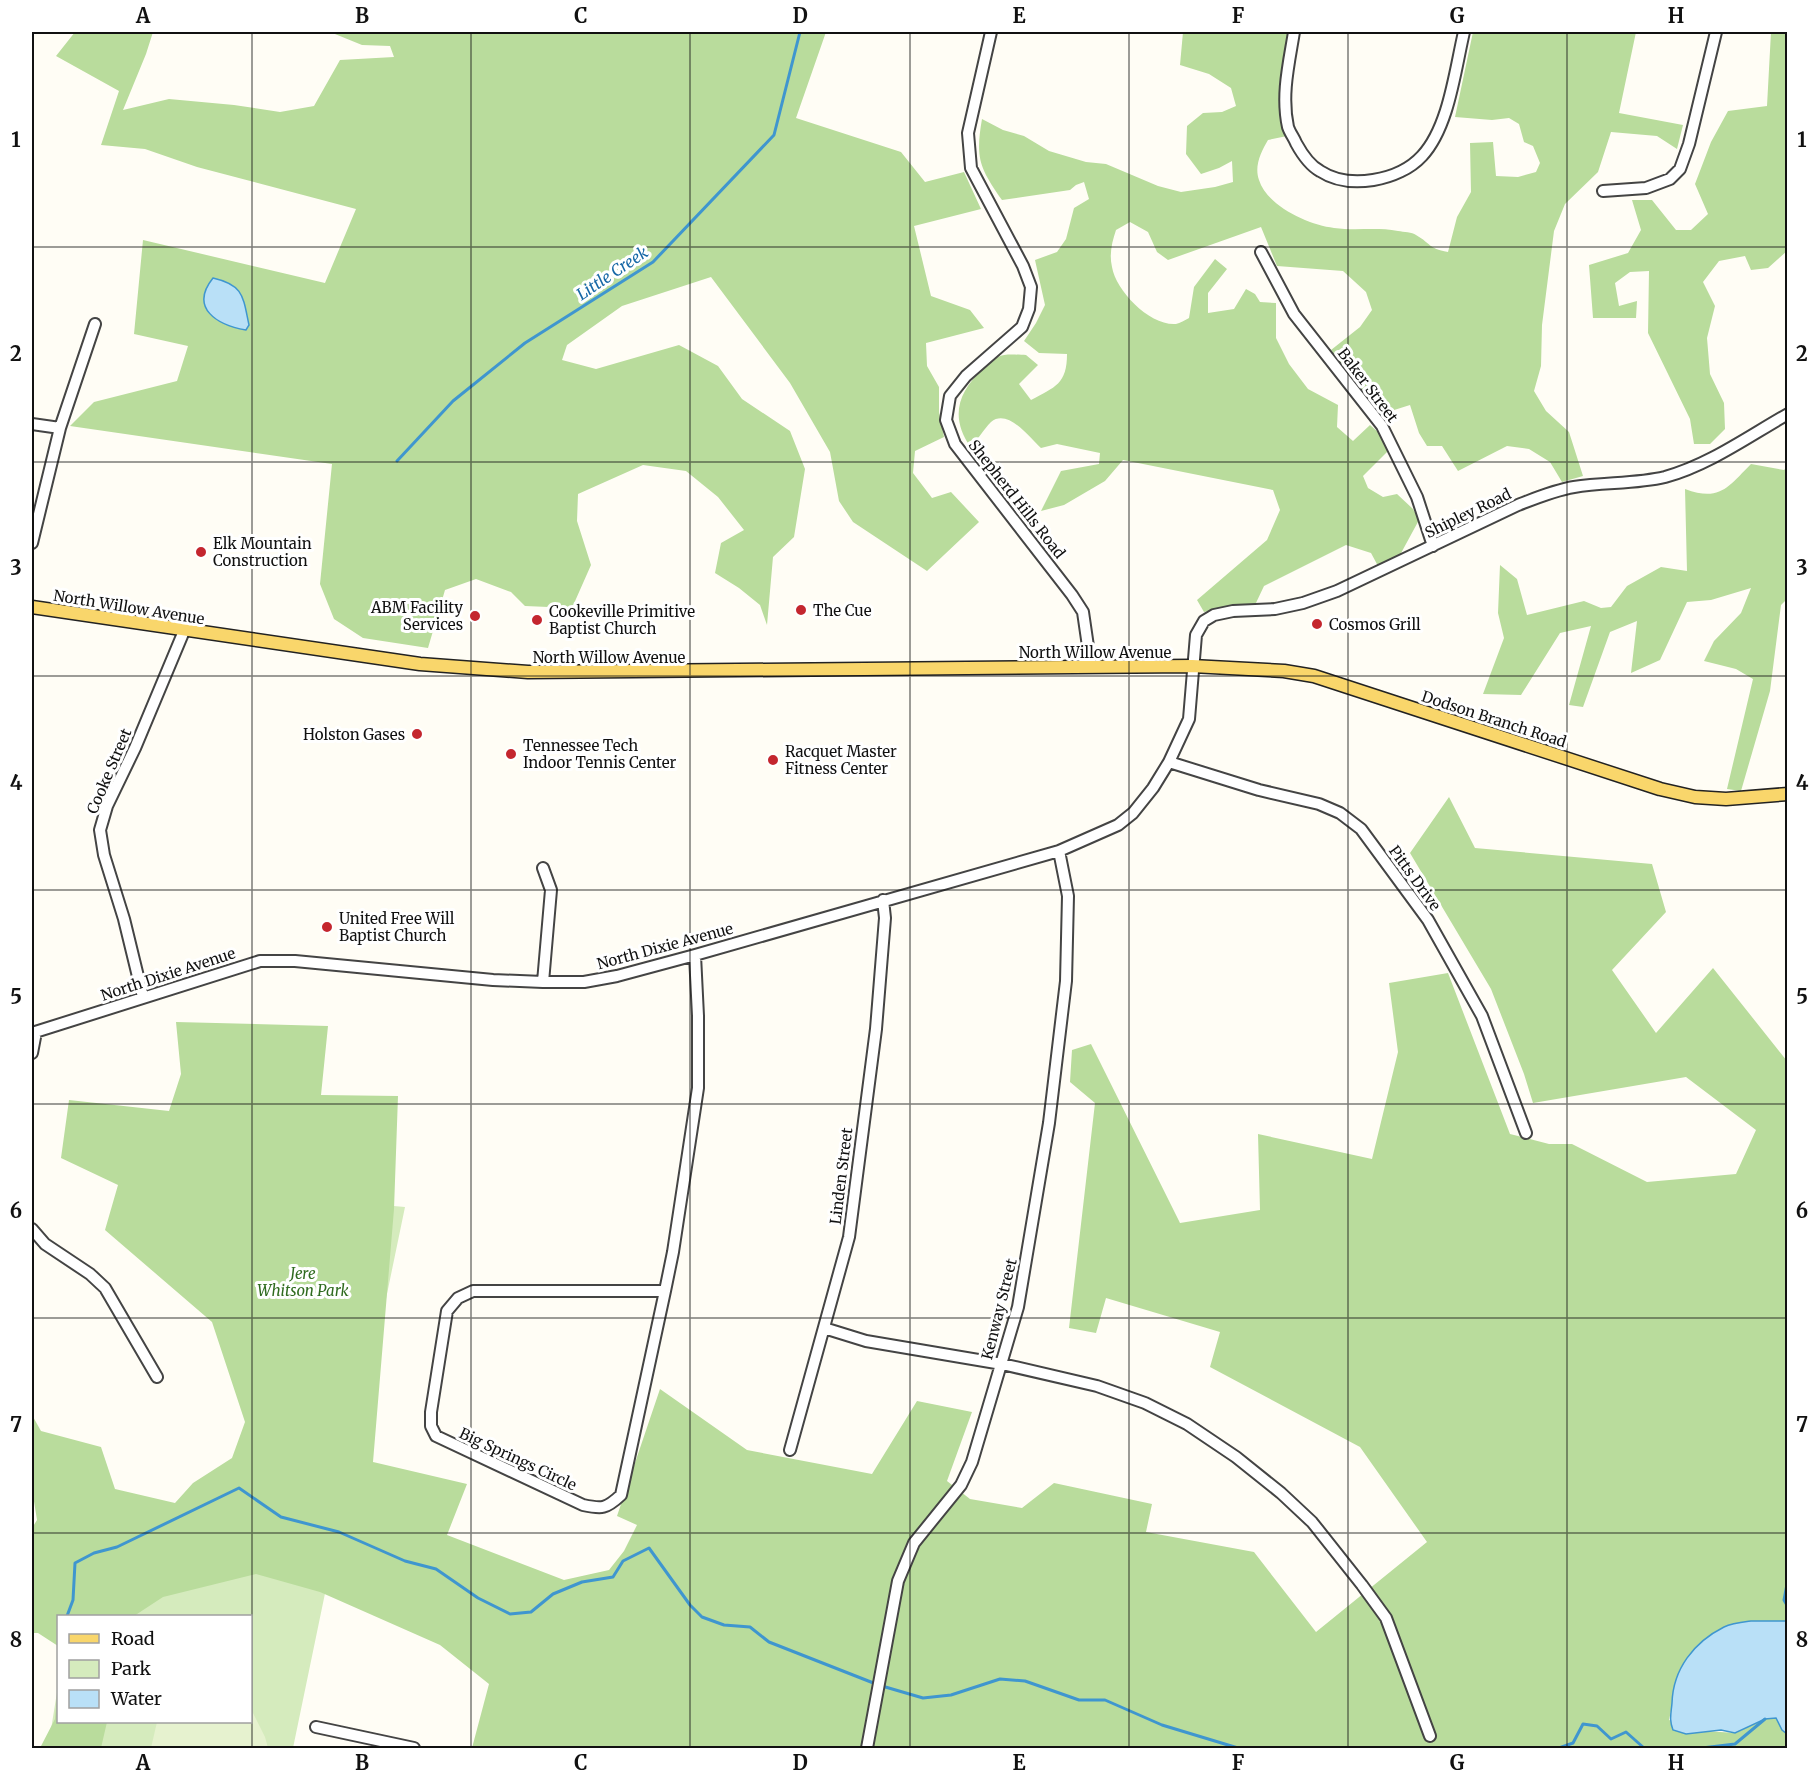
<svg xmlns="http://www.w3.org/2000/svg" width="1819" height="1780" font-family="Merriweather,serif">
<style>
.green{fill:#d5ebbd}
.forest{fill:#b9dc9c}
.pitch{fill:#e6f2cf}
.water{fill:#b9e0f7;stroke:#3f96cf;stroke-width:1.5}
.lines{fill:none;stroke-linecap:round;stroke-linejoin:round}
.stream{stroke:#3f96cf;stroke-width:3}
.minor-casing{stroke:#444;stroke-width:14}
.major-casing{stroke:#222;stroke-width:15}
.minor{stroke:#fff;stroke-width:10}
.major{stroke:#f9d66b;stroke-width:12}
.grid{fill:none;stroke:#111;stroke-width:1.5;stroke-opacity:0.55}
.poi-dot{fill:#c4262e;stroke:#fff;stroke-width:2}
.labels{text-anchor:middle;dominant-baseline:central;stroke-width:6;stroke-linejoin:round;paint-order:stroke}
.street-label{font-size:15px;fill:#111;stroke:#fff}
.poi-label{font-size:15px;fill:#111;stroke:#fff;text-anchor:start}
.park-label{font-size:15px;font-style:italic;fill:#2f6b1f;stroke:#fff}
.water-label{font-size:16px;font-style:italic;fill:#1768a6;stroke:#fff}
.neatline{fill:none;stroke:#111;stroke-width:2}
.grid-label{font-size:20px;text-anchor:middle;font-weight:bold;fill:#111}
</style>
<rect width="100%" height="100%" fill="#fffdf5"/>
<path class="green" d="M 187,1188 L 405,1207 L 293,1748 L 48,1748 L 58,1686 L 58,1722 L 250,1722 L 250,1616 L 60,1616 L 175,1507 L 241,1472 L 257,1417 Z"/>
<path class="forest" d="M 75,32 L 153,32 L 146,54 L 123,110 L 169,99 L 234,105 L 280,112 L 314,106 L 340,60 L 394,57 L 390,46 L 362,45 L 330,32 L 826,32 L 796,118 L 901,152 L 925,182 L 964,172 L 981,209 L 914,226 L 931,296 L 970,310 L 984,328 L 926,343 L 927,366 L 939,387 L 939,412 L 944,437 L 915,451 L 913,473 L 932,498 L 951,492 L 979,522 L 927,571 L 853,522 L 839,501 L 830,452 L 790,383 L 711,277 L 622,306 L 567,345 L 562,360 L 596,369 L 679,345 L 718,366 L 742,399 L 790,431 L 805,469 L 794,537 L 773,557 L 767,625 L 760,605 L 739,588 L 715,573 L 721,543 L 744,530 L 718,497 L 686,471 L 643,465 L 578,494 L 577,521 L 591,565 L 572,608 L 525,606 L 511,592 L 476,579 L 445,590 L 428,648 L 363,638 L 334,619 L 320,584 L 332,464 L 70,426 L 94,402 L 177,381 L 188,346 L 134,334 L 143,240 L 325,283 L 356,209 L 197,167 L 145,149 L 101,145 L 119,91 L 56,56 Z
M 1183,32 L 1291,32 L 1287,136 L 1268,140 C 1261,152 1254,166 1259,180 C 1267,206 1308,225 1334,228 C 1355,231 1377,227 1398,231 C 1404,232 1412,232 1416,235 C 1432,244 1427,248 1448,252 L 1457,217 L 1471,192 L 1470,143 L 1493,142 L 1496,176 L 1518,177 L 1536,172 L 1540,163 L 1533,146 L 1524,142 L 1519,124 L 1509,118 L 1492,120 L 1455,117 L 1473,32 L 1636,32 L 1619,113 L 1683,125 L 1677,149 L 1657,136 L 1611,132 L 1598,172 L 1565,204 L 1554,231 L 1542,325 L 1541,366 L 1534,391 L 1546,411 L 1569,432 L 1583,476 L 1562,482 L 1550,462 L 1529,449 L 1507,446 L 1458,471 L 1442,446 L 1427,446 L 1419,433 L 1410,405 L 1391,411 L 1373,396 L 1363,392 L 1331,350 L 1360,327 L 1372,310 L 1366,292 L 1343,271 L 1277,266 L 1261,227 L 1168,260 L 1157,252 L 1148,232 L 1130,222 L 1116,230 C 1112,242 1109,254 1112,267 C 1116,291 1150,326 1176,324 C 1180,323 1185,320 1189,318 L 1194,287 L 1215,259 L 1227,269 L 1208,293 L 1208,313 L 1234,309 L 1246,289 L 1255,294 L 1260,302 L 1276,303 L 1276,338 L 1289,364 L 1308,389 L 1338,405 L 1337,427 L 1353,441 L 1370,425 L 1378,432 L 1388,451 L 1363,476 L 1368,488 L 1383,497 L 1397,494 L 1413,509 L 1419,520 L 1400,555 L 1378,566 L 1371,553 L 1346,545 L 1264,586 L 1255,605 L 1225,607 L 1204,612 L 1197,600 L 1267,540 L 1280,510 L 1273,490 L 1123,460 L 1105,481 L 1064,505 L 1041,511 L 1061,471 L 1099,464 L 1100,453 L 1057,444 L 1041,448 C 1030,438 1008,408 991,422 C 984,429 977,440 971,448 C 950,418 957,393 983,369 C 988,365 993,360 998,357 C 1005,353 1018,355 1026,355 L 1038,365 L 1019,384 L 1031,400 C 1055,387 1067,384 1067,354 L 1039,353 L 1024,341 L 1036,323 L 1045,305 L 1035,260 L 1057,252 L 1066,239 L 1074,208 L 1089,199 L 1084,182 L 1076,185 L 1070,190 L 1002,200 C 980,168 975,159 982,119 L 1003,130 L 1024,136 L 1049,151 L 1086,162 L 1106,164 L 1158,186 L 1181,192 L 1215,187 L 1233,182 L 1232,161 L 1219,168 L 1201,174 L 1186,154 L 1187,126 L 1203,113 L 1222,112 L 1236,106 L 1231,88 L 1209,74 L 1180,65 Z
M 1771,32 L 1787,32 L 1787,251 L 1768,268 L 1751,270 L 1745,256 L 1719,261 L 1703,282 L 1715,306 L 1707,338 L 1710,374 L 1724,403 L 1725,429 L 1710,444 L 1694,444 L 1690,419 L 1648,333 L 1649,271 L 1630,272 L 1615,283 L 1619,306 L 1637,301 L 1636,318 L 1593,318 L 1589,265 L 1628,253 L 1641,230 L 1632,200 L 1652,200 L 1676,230 L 1691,230 L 1708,214 L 1695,184 L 1711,142 L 1728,111 L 1767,106 Z
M 1751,464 L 1784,470 L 1787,467 L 1788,598 L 1781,605 L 1770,691 L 1741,791 L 1727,789 L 1753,679 L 1736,669 L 1704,661 L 1714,641 L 1741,613 L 1751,588 L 1711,600 L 1687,602 L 1660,660 L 1631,673 L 1637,621 L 1610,632 L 1583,707 L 1569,705 L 1591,626 L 1560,633 L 1521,695 L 1483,694 L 1504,638 L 1498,613 L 1500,565 L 1517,579 L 1527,615 L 1584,601 L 1601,608 L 1611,607 L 1627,586 L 1661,567 L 1687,571 L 1685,489 C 1720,502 1728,487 1751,464 Z
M 1449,797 L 1475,848 L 1652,864 L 1666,912 L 1612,970 L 1656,1033 L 1713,968 L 1787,1061 L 1787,1621 L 1751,1621 L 1671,1711 L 1669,1720 L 1705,1731 L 1736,1733 L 1765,1719 L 1776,1718 L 1782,1730 L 1787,1734 L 1787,1748 L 1097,1748 L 1095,1747 L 1090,1748 L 472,1748 L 489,1684 L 440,1645 L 320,1592 L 256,1574 L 163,1597 L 134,1616 L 58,1616 L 58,1646 L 38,1633 L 32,1633 L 32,1528 L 37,1520 L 32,1489 L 32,1415 L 41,1431 L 101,1447 L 115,1489 L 175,1503 L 193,1483 L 232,1458 L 245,1422 L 212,1322 L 105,1230 L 118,1185 L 61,1158 L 69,1100 L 169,1111 L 181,1074 L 176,1022 L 328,1026 L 321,1095 L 398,1096 L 394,1209 L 373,1462 L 467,1484 L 447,1535 L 564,1580 L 609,1570 L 624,1551 L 637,1525 L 617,1516 L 660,1389 L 747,1450 L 872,1474 L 917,1401 L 972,1412 L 947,1481 L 970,1499 L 1022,1508 L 1054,1483 L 1152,1504 L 1146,1532 L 1254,1552 L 1316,1632 L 1427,1542 L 1360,1447 L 1210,1367 L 1220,1332 L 1106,1298 L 1096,1333 L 1069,1328 L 1095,1103 L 1070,1082 L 1072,1050 L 1091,1044 L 1180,1223 L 1260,1210 L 1258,1134 L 1372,1159 L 1398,1052 L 1389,983 L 1448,973 L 1510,1134 L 1549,1144 L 1572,1144 L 1647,1182 L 1736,1174 L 1756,1130 L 1686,1077 L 1533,1103 L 1524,1074 L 1491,989 L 1410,853 Z
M 58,1684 L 58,1722 L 107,1722 L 101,1748 L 40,1748 L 55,1719 Z"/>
<path class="pitch" d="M 251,1709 L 265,1737 L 268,1748 L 151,1748 L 157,1722 L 250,1722 Z"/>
<path class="water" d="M 213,278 C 244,285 243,297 249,325 L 246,330 C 217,325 189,308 213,278 Z
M 1751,1621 L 1787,1621 L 1787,1734 L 1782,1730 L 1776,1718 L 1765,1719 L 1735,1733 L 1721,1730 L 1686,1734 L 1673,1730 C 1669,1720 1671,1714 1672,1703 C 1673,1669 1694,1642 1724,1627 C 1732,1623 1743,1622 1751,1621 Z"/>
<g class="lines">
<path class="stream" d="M 397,461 L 453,401 L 525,343 L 653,262 L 774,135 L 800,32
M 1788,1579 L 1784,1600 L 1788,1607
M 67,1616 L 73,1600 L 75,1563 L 94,1553 L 117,1547 L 239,1488 L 281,1517 L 339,1532 L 405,1561 L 436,1569 L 478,1598 L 510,1614 L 531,1612 L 553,1594 L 582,1582 L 613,1577 L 623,1561 L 649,1548 L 690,1605 L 702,1617 L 724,1625 L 750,1627 L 769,1642 L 876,1684
M 882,1686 L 923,1698 L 951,1695 L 1000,1679 L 1025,1681 L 1079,1700 L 1105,1700 L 1162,1725 L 1238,1748
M 1559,1748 L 1573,1743 L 1583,1724 L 1597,1726 L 1611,1739 L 1626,1732 L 1644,1748
M 1702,1748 L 1735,1744 L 1765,1719"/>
<defs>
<path id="minor" d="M 991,32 L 968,133 L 971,168 L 1023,266 L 1031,287 L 1029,309 L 1022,327 L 966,376 L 950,396 L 946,420 L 955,444 L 1072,595 L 1083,612 L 1091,667
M 1294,32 C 1289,63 1281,95 1288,127 C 1290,133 1294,138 1296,143 C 1302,154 1309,165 1320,171 C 1349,190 1399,181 1422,156 C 1449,127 1455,70 1464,32
M 1603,191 L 1646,188 L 1670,179 L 1680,169 L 1689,144 L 1716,32
M 1261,252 L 1294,314 L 1382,426 L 1417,497 L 1433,546
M 32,424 L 60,428
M 32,543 L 60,428 L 95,324
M 1169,762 L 1259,790 L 1319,804 L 1340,813 L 1361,829 L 1428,920 L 1482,1016 L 1526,1133
M 543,982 L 551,890 L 543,868
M 143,997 L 124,919 L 104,855 L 100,830 L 107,806 L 135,748 L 184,631
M 32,1033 L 260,961 L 295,961 L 493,980 L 543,982 L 584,982 L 617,976 L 695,955 L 1059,851 L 1118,825 L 1133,813 L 1153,788 L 1169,762 L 1189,719 L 1196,635 L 1204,621 L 1214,615 L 1233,611 L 1275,609 L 1303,603 L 1337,591 L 1518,505 C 1536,498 1555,490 1574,487 C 1604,482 1636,484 1665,477 C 1709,465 1749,436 1788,414
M 32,1053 L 36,1032
M 32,1229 L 45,1244 L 90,1274 L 105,1288 L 157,1377
M 473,1291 L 665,1291 L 621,1495 C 606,1509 602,1509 583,1505 L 436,1436 L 431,1426 L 431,1412 L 447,1311 L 458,1298 Z
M 665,1291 L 673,1252 L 698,1088 L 698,1016 L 695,955
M 824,1328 L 866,1341 L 1002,1364 L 1097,1386 L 1145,1403 L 1187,1424 L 1236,1457 L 1281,1493 L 1312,1522 L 1362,1585 L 1386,1618 L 1430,1736
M 790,1450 L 849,1237 L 876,1029 L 885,918 L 883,900
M 316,1727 L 414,1748
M 867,1748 L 898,1581 L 914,1543 L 961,1485 L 972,1462 L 1018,1307 L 1049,1123 L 1066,981 L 1068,896 L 1059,851"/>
<path id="major" d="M 32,607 L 420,664 L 528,672 L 1192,666 L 1284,671 L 1314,676 L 1660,789 L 1695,797 L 1726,799 L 1788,794"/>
</defs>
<use href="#minor" class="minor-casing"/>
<use href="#major" class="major-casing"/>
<use href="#minor" class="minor"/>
<use href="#major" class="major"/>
</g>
<path class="grid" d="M 252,32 L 252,1748M 471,32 L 471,1748M 690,32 L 690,1748M 910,32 L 910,1748M 1129,32 L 1129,1748M 1348,32 L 1348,1748M 1567,32 L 1567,1748M 32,247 L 1788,247M 32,462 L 1788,462M 32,676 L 1788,676M 32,890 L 1788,890M 32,1104 L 1788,1104M 32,1318 L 1788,1318M 32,1533 L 1788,1533"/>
<g class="poi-dot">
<circle cx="201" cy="552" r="6"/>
<circle cx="801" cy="610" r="6"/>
<circle cx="475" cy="616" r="6"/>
<circle cx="537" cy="620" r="6"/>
<circle cx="1317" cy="624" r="6"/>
<circle cx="417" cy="734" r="6"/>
<circle cx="511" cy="754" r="6"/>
<circle cx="773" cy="760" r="6"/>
<circle cx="327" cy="927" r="6"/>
</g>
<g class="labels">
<g class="street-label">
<text transform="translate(1368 385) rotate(53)">Baker Street</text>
<text transform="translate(1017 499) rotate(52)">Shepherd Hills Road</text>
<text transform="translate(1468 513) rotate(-26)">Shipley Road</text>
<text transform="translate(129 607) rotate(9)">North Willow Avenue</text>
<text x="1095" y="652">North Willow Avenue</text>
<text x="609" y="657">North Willow Avenue</text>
<text transform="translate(1494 719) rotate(18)">Dodson Branch Road</text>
<text transform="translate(109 771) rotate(-67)">Cooke Street</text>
<text transform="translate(1415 878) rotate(54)">Pitts Drive</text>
<text transform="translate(665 946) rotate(-15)">North Dixie Avenue</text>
<text transform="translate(168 974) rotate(-18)">North Dixie Avenue</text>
<text transform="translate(841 1176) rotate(-83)">Linden Street</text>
<text transform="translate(999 1309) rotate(-76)">Kenway Street</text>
<text transform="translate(518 1459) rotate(25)">Big Springs Circle</text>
</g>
<g class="poi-label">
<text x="213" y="543">Elk Mountain<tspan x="213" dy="17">Construction</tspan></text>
<text x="463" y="607" text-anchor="end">ABM Facility<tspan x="463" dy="17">Services</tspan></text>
<text x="813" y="610">The Cue</text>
<text x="549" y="611">Cookeville Primitive<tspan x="549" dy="17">Baptist Church</tspan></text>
<text x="1329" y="624">Cosmos Grill</text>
<text x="405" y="734" text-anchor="end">Holston Gases</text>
<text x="523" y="745">Tennessee Tech<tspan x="523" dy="17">Indoor Tennis Center</tspan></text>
<text x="785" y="751">Racquet Master<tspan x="785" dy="17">Fitness Center</tspan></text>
<text x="339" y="918">United Free Will<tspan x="339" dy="17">Baptist Church</tspan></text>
</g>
<g class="park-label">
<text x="303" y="1273">Jere<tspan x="303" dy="17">Whitson Park</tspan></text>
</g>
<g class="water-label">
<text transform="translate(612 273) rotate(-34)">Little Creek</text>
</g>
</g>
<rect width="1819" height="1780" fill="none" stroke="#ffffff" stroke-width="66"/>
<rect x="57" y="1615" width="195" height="108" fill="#ffffff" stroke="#a0a0a0" stroke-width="1.5"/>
<rect x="69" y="1634" width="30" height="9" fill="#f9d66b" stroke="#a0a0a0" stroke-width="1.5"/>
<text x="111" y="1645" font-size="18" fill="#111111">Road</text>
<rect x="69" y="1660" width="30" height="18" fill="#d5ebbd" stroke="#a0a0a0" stroke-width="1.5"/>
<text x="111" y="1675" font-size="18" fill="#111111">Park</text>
<rect x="69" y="1690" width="30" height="18" fill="#b9e0f7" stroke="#a0a0a0" stroke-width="1.5"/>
<text x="111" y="1705" font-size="18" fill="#111111">Water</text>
<rect x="33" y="33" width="1753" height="1714" class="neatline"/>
<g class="grid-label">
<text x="143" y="23">A</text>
<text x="362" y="23">B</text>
<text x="581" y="23">C</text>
<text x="800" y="23">D</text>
<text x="1019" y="23">E</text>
<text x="1238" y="23">F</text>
<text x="1457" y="23">G</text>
<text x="1676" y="23">H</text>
<text x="16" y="147">1</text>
<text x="1802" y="147">1</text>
<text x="16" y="361">2</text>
<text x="1802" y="361">2</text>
<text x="16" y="575">3</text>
<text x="1802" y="575">3</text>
<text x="16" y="790">4</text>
<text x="1802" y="790">4</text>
<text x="16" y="1004">5</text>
<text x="1802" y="1004">5</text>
<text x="16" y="1218">6</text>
<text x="1802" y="1218">6</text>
<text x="16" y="1432">7</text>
<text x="1802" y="1432">7</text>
<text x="16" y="1647">8</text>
<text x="1802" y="1647">8</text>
<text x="143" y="1770">A</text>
<text x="362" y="1770">B</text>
<text x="581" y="1770">C</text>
<text x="800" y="1770">D</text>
<text x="1019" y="1770">E</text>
<text x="1238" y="1770">F</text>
<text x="1457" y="1770">G</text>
<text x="1676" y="1770">H</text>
</g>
</svg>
